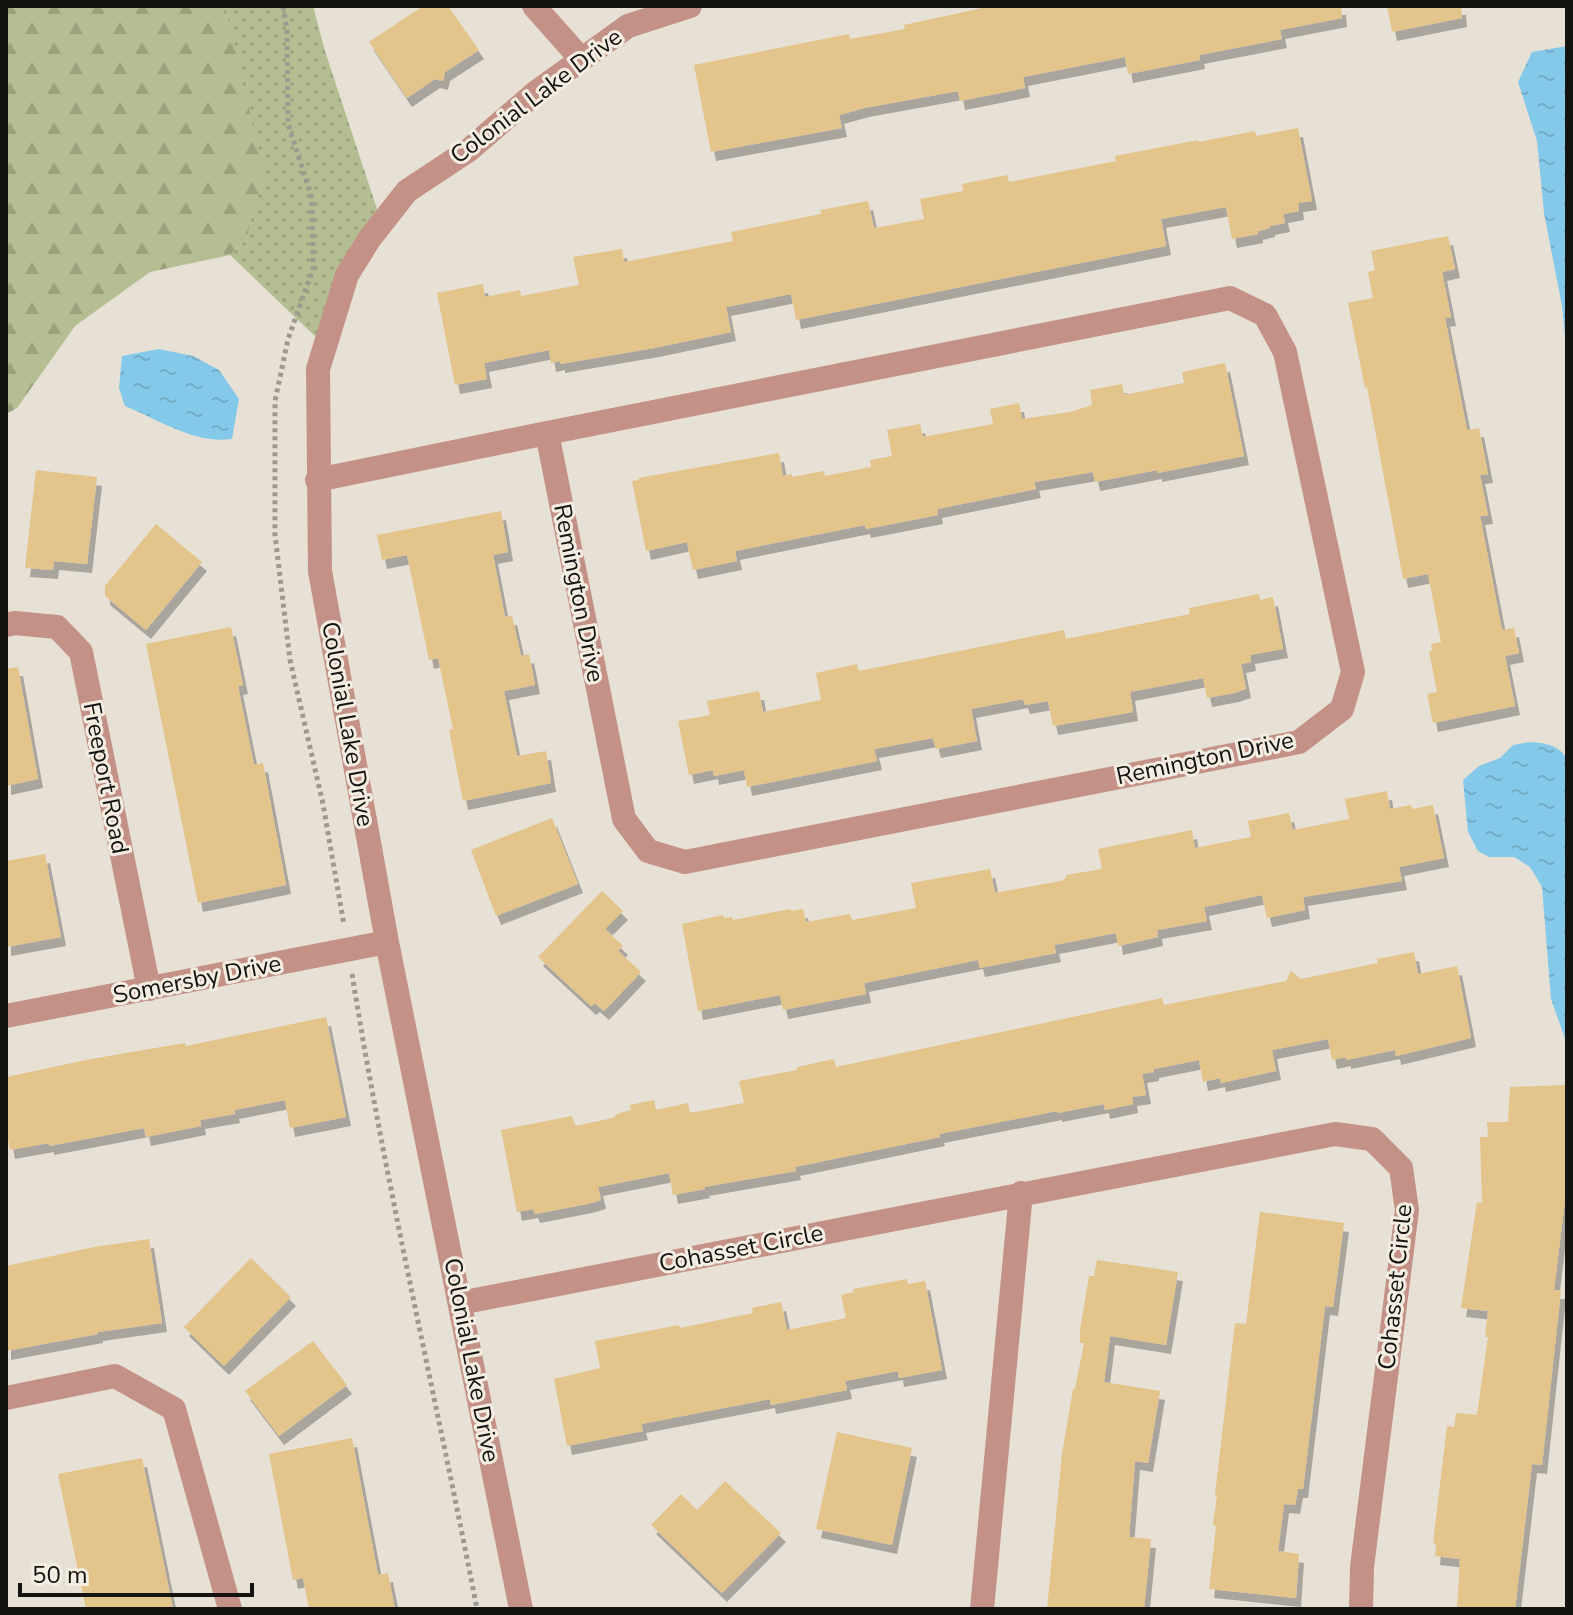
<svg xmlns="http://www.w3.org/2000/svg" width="1573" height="1615" font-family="'Nunito Sans',sans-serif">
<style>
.grass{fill:url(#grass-dots)}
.forest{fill:url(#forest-firs)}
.water{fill:url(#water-ripples)}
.building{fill:#e3c48a;filter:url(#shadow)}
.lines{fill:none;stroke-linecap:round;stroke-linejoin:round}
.path{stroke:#9e9990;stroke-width:5;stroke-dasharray:4 4;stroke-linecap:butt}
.minor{stroke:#c49186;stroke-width:24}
.labels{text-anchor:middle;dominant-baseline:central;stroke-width:6;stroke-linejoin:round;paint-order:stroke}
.street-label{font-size:24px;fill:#15130f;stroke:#f3ede2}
</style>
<defs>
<pattern id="grass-dots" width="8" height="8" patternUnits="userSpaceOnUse" patternTransform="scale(2)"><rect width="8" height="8" fill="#b5bd92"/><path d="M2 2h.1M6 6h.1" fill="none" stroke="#9ba27d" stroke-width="1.8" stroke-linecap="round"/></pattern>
<pattern id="forest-firs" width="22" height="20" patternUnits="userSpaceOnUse" patternTransform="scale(2)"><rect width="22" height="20" fill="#b5bd92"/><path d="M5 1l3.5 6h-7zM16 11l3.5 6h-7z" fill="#9ba27d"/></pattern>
<pattern id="water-ripples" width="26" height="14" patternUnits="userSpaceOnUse" patternTransform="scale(2)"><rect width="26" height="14" fill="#85c9ea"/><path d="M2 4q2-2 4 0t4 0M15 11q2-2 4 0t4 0" fill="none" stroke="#72acc8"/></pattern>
<filter id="shadow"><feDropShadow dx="5" dy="9" stdDeviation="0" flood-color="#0004"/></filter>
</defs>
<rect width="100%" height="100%" fill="#e6e0d5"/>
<path class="grass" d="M 225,6 L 313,6 L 325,51 L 377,209 L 320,341 L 230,255 L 246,240 L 241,78 Z"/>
<path class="forest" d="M 6,6 L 225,6 L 264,173 L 246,240 L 230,255 L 150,272 L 75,326 L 17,408 L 6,414 Z"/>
<path class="water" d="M 1567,46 L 1567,357 L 1562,306 L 1544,213 L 1537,141 L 1518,82 L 1532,52 Z
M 159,349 L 193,356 L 219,370 L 239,399 L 232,439 C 194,444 159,420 125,406 L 119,388 L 122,356 Z
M 1530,742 C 1545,743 1559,745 1567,759 L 1567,1044 L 1551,999 L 1542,887 L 1530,867 L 1514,857 L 1489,857 L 1478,851 L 1468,832 L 1463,780 L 1479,766 L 1500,758 L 1513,745 Z"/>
<path class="building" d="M 423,6 L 448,6 L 479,50 L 445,72 L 443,81 L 435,79 L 407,98 L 369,42 Z
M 992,6 L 1341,6 L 1342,18 L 1280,30 L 1282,39 L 1199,55 L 1200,60 L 1128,74 L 1125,57 L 1023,77 L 1025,88 L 960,101 L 958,91 L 864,108 L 839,115 L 842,128 L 711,152 L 694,65 L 849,34 L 850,39 L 905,29 L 904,25 Z
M 1387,6 L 1461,6 L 1462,18 L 1392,32 Z
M 1298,128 L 1312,201 L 1298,203 L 1299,211 L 1283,214 L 1285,223 L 1270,226 L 1270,228 L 1258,231 L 1258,234 L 1232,239 L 1226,207 L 1161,219 L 1166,246 L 796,320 L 791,294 L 726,307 L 731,332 L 654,348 L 560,364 L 560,361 L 551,363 L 549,350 L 484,363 L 487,379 L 455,385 L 437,293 L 483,284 L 485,297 L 520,290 L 521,296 L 579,285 L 573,257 L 622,249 L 624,262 L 733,241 L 731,232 L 821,214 L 821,210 L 868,201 L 874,228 L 924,219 L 920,199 L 963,191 L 962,184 L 1007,175 L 1009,182 L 1116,161 L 1115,156 L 1198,140 L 1198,142 L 1255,131 L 1256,136 Z
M 1448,236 L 1455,269 L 1442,272 L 1451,317 L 1445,318 L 1467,430 L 1479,428 L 1488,474 L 1480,475 L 1488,515 L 1480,516 L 1502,630 L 1514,628 L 1519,653 L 1505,656 L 1515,706 L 1433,723 L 1427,694 L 1437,692 L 1429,651 L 1432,651 L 1431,644 L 1441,642 L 1428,574 L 1403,579 L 1367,387 L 1365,388 L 1348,303 L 1373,298 L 1368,272 L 1375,270 L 1371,251 Z
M 1225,363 L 1244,456 L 1157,473 L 1157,470 L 1095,482 L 1093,472 L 1034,482 L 1036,489 L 937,509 L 938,515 L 866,529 L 865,525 L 735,551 L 737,561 L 693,570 L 687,542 L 646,551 L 632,481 L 639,480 L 638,478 L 779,453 L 783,476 L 792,474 L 792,477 L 824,471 L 825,476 L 871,467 L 870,460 L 892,456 L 887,430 L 920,424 L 923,437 L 993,424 L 990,409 L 1019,403 L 1022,419 L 1070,412 L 1092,405 L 1090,390 L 1122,384 L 1124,395 L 1184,383 L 1182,372 Z
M 36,470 L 97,477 L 87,564 L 54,561 L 53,570 L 25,568 Z
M 501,511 L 508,552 L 493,555 L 505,617 L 512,616 L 521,656 L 529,654 L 535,685 L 504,691 L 517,756 L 546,751 L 551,783 L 463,801 L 449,730 L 453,729 L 438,658 L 429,660 L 407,555 L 382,560 L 377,535 Z
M 156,524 L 202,562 L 146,630 L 105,596 L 105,586 Z
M 1259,594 L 1260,600 L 1273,597 L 1283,649 L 1250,655 L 1251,662 L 1241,664 L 1246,689 L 1234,693 L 1207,698 L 1203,678 L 1130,692 L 1133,712 L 1053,726 L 1048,701 L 1025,705 L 1023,699 L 971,709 L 977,741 L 936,749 L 933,738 L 874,749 L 877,761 L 747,787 L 744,770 L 714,776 L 713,770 L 689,775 L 678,721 L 710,715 L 707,701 L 759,691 L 763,712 L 821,700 L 816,673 L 857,664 L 859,671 L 1064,630 L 1066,639 L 1190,614 L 1189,608 Z
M 231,627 L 243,685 L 238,686 L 254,765 L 263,763 L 286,885 L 198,903 L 146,644 Z
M 18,667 L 38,779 L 6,786 L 6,669 Z
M 1387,791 L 1390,809 L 1411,805 L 1412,809 L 1433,805 L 1444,858 L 1399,867 L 1402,881 L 1303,897 L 1305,910 L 1267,918 L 1262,895 L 1204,907 L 1207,921 L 1157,930 L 1158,937 L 1118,946 L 1116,933 L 1054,945 L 1056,953 L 980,968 L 978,960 L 864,983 L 866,994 L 783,1010 L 780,995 L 698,1011 L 682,924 L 723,915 L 724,918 L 732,917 L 733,920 L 790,909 L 791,911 L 803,909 L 806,922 L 850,914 L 852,920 L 916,908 L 911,883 L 990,869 L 995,893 L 1061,881 L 1066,878 L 1066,875 L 1102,869 L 1098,849 L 1192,830 L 1195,848 L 1251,837 L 1248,821 L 1289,813 L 1293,830 L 1349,819 L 1345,799 Z
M 552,818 L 578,884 L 496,916 L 471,850 Z
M 45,854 L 61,937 L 6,947 L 6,861 Z
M 602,891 L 623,911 L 605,929 L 623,946 L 618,951 L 641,972 L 604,1011 L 595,1003 L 591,1006 L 538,957 Z
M 1414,952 L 1418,974 L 1457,966 L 1471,1038 L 1396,1056 L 1395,1050 L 1346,1060 L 1346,1057 L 1332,1060 L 1328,1039 L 1272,1050 L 1276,1071 L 1221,1083 L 1220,1078 L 1203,1082 L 1199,1060 L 1154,1069 L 1154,1072 L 1142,1074 L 1146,1095 L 1132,1097 L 1133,1104 L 1105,1110 L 1104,1104 L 1057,1113 L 1057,1111 L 939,1134 L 940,1137 L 795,1167 L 796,1171 L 704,1187 L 705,1189 L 673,1195 L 669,1173 L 598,1187 L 601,1200 L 587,1204 L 535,1214 L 533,1209 L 517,1212 L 501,1130 L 572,1116 L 575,1126 L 613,1118 L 617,1114 L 631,1110 L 630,1105 L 654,1100 L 656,1110 L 688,1103 L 690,1113 L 744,1103 L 739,1081 L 797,1070 L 797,1067 L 834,1059 L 836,1067 L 1162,998 L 1164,1005 L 1286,981 L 1291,971 L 1301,979 L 1378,963 L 1377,959 Z
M 326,1017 L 346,1117 L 290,1128 L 285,1100 L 234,1110 L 235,1114 L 200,1120 L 201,1126 L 146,1137 L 144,1128 L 49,1146 L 49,1143 L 10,1150 L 6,1129 L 6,1077 L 91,1059 L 185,1043 L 186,1046 Z
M 1567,1085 L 1567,1183 L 1554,1290 L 1561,1290 L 1542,1465 L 1532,1464 L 1515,1609 L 1457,1609 L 1460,1559 L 1435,1556 L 1436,1544 L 1433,1543 L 1447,1426 L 1454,1427 L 1456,1413 L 1477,1415 L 1488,1337 L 1485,1337 L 1488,1311 L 1461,1308 L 1477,1202 L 1482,1203 L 1480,1137 L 1488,1137 L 1487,1122 L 1508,1122 L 1510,1087 Z
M 1260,1212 L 1344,1223 L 1333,1307 L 1325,1306 L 1303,1489 L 1298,1489 L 1295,1505 L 1284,1504 L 1278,1551 L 1299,1554 L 1296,1598 L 1209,1589 L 1216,1527 L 1213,1524 L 1217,1495 L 1215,1495 L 1235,1323 L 1246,1324 Z
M 149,1239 L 162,1323 L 98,1332 L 98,1334 L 6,1351 L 6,1266 L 94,1247 Z
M 251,1258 L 291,1297 L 224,1366 L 184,1327 Z
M 1097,1260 L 1178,1272 L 1166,1345 L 1110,1336 L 1104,1382 L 1160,1391 L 1148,1463 L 1135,1461 L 1129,1537 L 1151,1539 L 1144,1609 L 1047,1609 L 1062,1454 L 1073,1389 L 1075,1389 L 1084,1343 L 1080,1343 L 1080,1330 L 1089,1276 L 1094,1276 Z
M 907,1279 L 908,1284 L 925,1281 L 942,1370 L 899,1378 L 898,1371 L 845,1381 L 847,1390 L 771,1405 L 770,1399 L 641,1424 L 643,1431 L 567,1446 L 554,1379 L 600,1368 L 595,1341 L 679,1325 L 680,1328 L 753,1313 L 752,1308 L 781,1302 L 787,1330 L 846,1318 L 841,1295 L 854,1292 L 853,1289 Z
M 313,1341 L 347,1385 L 279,1436 L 245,1391 Z
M 837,1432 L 912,1448 L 892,1545 L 816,1529 Z
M 352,1438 L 378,1575 L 388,1573 L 395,1609 L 309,1609 L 303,1578 L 293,1580 L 269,1454 Z
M 142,1458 L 173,1609 L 86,1609 L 58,1474 Z
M 725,1481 L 781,1533 L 722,1593 L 651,1525 L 681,1494 L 697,1510 Z"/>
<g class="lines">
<path class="path" d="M 283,6 L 287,30 L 288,124 L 312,198 L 313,269 L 288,339 L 275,401 L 275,535 L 290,660 L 323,804 L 344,925
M 352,974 C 386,1187 436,1397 477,1609"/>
<path class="minor" d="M 534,6 L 581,59
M 1230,298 L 1265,315 L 1285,352 L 1353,672 L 1342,709 L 1299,742 L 685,862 L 648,851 L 624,819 L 547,433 Z
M 317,480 L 547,433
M 6,625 L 15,623 L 57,627 L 81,652 L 149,989
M 6,1016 L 387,942
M 460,1303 L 1335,1134 L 1372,1139 L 1401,1168 L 1407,1210 L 1362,1567 L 1361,1609
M 6,1398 L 115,1376 L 174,1409 L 230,1609
M 521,1609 L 387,942 L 320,571 L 318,369 L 347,275 L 370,238 L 407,191 L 469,150 L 535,93 L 628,26 L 690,6
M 982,1609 L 1021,1193"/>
</g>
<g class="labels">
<g class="street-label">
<text transform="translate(536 96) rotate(-37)">Colonial Lake Drive</text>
<text transform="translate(579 593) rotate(79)">Remington Drive</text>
<text transform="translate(348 724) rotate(80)">Colonial Lake Drive</text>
<text transform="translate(1205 758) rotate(-12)">Remington Drive</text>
<text transform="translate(106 778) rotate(79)">Freeport Road</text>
<text transform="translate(197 979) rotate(-11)">Somersby Drive</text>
<text transform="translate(741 1248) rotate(-11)">Cohasset Circle</text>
<text transform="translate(1395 1287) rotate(-84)">Cohasset Circle</text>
<text transform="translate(472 1360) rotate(79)">Colonial Lake Drive</text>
</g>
</g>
<rect width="1573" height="1615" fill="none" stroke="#15130f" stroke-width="16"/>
<path d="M20 1583v12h232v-12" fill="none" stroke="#15130f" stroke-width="4"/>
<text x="32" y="1583" font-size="24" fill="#15130f" stroke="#f3ede2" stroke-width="6" paint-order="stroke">50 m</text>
</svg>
